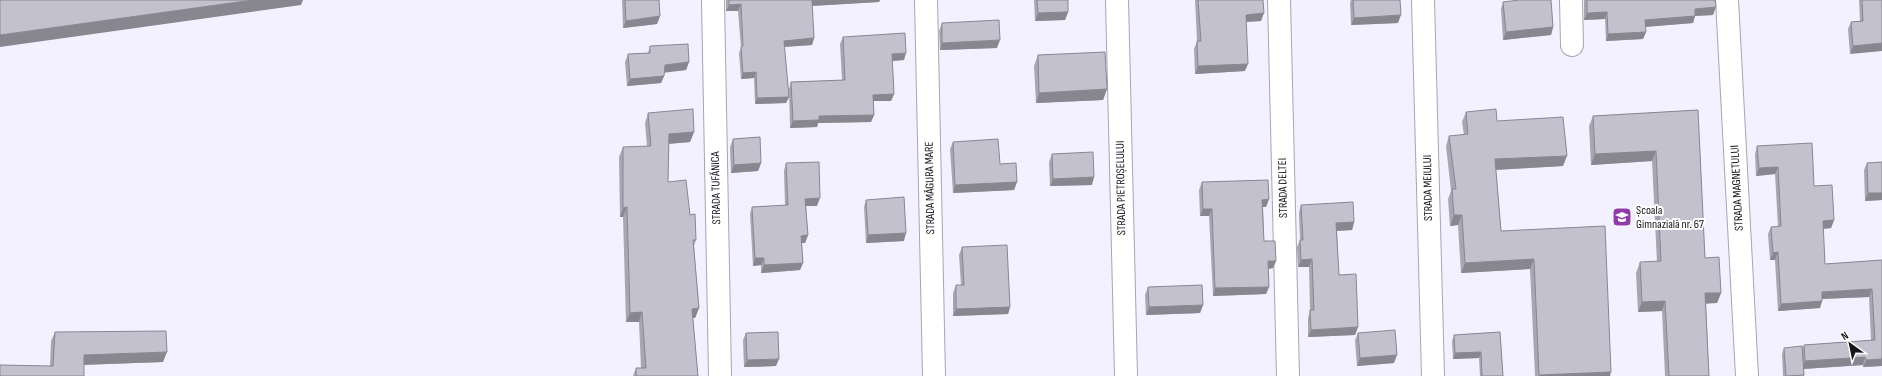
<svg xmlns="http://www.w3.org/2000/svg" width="1882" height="376" font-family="'Sofia Sans Condensed',sans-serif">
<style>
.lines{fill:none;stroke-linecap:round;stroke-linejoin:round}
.street-casing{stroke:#a7a5b2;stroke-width:24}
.street{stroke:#fff;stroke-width:22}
.wall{fill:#a8a6b1}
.shaded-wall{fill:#888790}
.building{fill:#c3c1ce;stroke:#888790}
.labels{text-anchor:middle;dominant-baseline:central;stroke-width:4;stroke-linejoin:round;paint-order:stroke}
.street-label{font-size:12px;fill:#16151a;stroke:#fff}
.poi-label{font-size:12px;fill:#16151a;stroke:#fff;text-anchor:start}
</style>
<rect width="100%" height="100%" fill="#f3f1ff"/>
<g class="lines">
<defs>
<path id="street" d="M 713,0 L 720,376
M 926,0 L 934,376
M 1117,0 L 1126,376
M 1279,0 L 1288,376
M 1423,0 L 1433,376
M 1571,0 L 1572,45
M 1727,0 L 1747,376"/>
</defs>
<use href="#street" class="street-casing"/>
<use href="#street" class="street"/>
</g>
<path class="wall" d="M 622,0 L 659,0 L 660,16 L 657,24 L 623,28 Z
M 726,0 L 880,0 L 879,2 L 812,6 L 814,38 L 812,45 L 784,47 L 789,97 L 786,103 L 755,104 L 754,78 L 741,79 L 739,53 L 741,48 L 738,11 L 726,11 Z
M 1034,0 L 1068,0 L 1068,12 L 1065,20 L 1035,21 Z
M 1195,0 L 1263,0 L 1261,21 L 1246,22 L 1245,71 L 1195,74 L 1194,49 L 1197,41 Z
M 1351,0 L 1400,0 L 1398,23 L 1351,25 L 1350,3 Z
M 1584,0 L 1715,0 L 1713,15 L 1695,16 L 1693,23 L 1645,27 L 1646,32 L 1643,39 L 1606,41 L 1605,19 L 1584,20 Z
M 1859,0 L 1882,0 L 1850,54 L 1848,29 L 1851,22 L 1860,21 Z
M 1503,2 L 1553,27 L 1551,35 L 1503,40 L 1501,9 Z
M 942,23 L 997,48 L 940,50 L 939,31 Z
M 843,37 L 904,60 L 892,61 L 894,94 L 891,101 L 873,101 L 874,115 L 871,122 L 818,123 L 817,127 L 790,128 L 789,89 L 791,82 L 842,80 L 840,44 Z
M 650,46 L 689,62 L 686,70 L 664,72 L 664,76 L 661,83 L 627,86 L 625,62 L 628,54 L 648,53 Z
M 1038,55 L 1107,89 L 1103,100 L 1036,103 L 1034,66 Z
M 1698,110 L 1705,258 L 1721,293 L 1717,303 L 1706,303 L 1709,376 L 1665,376 L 1662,311 L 1638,312 L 1636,273 L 1640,262 L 1657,262 L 1652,161 L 1591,165 L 1589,126 L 1593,116 Z
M 1466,112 L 1497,121 L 1563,166 L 1496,170 L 1501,231 L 1605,226 L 1610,376 L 1535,376 L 1530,269 L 1461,273 L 1458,225 L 1450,226 L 1448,199 L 1451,191 L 1446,146 L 1449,136 L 1464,135 L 1462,122 Z
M 648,113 L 694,132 L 690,142 L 669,144 L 668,182 L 690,215 L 696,240 L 694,246 L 699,308 L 695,318 L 693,318 L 698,376 L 633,376 L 636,368 L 641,368 L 639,322 L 626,322 L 623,217 L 620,217 L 619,157 L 623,147 L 647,147 L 645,123 Z
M 733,139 L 761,163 L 758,171 L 731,173 L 730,147 Z
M 953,142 L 1000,164 L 1017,182 L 1014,190 L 953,193 L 950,149 Z
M 1757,146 L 1814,186 L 1834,220 L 1831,228 L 1823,229 L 1825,264 L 1882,260 L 1882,366 L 1863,367 L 1863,365 L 1804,369 L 1804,376 L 1783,376 L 1782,354 L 1784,348 L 1802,349 L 1804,345 L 1871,340 L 1869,297 L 1822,299 L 1822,301 L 1820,308 L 1778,311 L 1775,260 L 1770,260 L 1768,234 L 1771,227 L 1778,227 L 1775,174 L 1756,176 L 1755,154 Z
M 1052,154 L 1092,185 L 1050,186 L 1049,162 Z
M 1882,162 L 1882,200 L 1865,201 L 1864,170 L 1867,163 Z
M 786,163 L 817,206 L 806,206 L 808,235 L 805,243 L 802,243 L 803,263 L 800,270 L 761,273 L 761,265 L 753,266 L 750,214 L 752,207 L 785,205 L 784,171 Z
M 1202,182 L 1269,199 L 1266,207 L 1263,207 L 1264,241 L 1276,261 L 1273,268 L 1268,269 L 1269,287 L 1266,294 L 1213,296 L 1209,216 L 1200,216 L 1199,190 Z
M 866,200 L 904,241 L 866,243 L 864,207 Z
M 1301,205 L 1354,222 L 1352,230 L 1337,231 L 1339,275 L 1358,327 L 1355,335 L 1308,337 L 1308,318 L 1310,310 L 1309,267 L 1298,267 L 1297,247 L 1300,240 L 1299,212 Z
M 962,247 L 1010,307 L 1008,314 L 953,316 L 953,293 L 956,285 L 961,285 L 959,255 Z
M 1148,287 L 1203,305 L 1200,313 L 1146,315 L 1145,295 Z
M 55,332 L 163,362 L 50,366 L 51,341 Z
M 1500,332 L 1503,376 L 1480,376 L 1479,358 L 1453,359 L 1452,341 L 1454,335 Z
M 746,333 L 776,366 L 744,367 L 743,340 Z
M 1358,333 L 1394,363 L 1357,366 L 1355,340 Z"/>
<path class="shaded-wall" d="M 253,0 L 303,0 L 301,5 L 0,47 L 0,35 Z
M 811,0 L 880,0 L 879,2 L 809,6 Z
M 741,4 L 738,11 L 726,11 L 729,5 Z
M 1716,7 L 1713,15 L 1692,16 L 1695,9 Z
M 1068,12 L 1065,20 L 1035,21 L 1038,13 Z
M 1607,12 L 1605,19 L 1584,20 L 1587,13 Z
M 1264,13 L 1261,21 L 1243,22 L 1246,15 Z
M 1401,15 L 1398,23 L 1351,25 L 1354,18 Z
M 660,16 L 657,24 L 623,28 L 626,21 Z
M 1695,16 L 1693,23 L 1643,27 L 1645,20 Z
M 1553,27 L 1551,35 L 1503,40 L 1506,32 Z
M 1646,32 L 1643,39 L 1606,41 L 1608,34 Z
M 814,38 L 812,45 L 781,47 L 784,41 Z
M 1000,40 L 997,48 L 940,50 L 942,43 Z
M 1882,43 L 1882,51 L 1850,54 L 1853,46 Z
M 906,53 L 904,60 L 890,61 L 892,54 Z
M 689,62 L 686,70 L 662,73 L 665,65 Z
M 1248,64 L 1245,71 L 1195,74 L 1198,66 Z
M 756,72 L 754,78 L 741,79 L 743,73 Z
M 664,76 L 661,83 L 627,86 L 630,79 Z
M 1107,89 L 1103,100 L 1036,103 L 1039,93 Z
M 894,94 L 891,101 L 871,101 L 873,95 Z
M 789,97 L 786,103 L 755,104 L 757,98 Z
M 874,115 L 871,122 L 818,123 L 817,127 L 790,128 L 793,121 L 819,116 Z
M 694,132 L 690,142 L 665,144 L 669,134 Z
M 1656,151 L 1652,161 L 1591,165 L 1595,154 Z
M 1567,156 L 1563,166 L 1491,170 L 1495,159 Z
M 761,163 L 758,171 L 731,173 L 734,165 Z
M 1778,167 L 1775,174 L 1756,176 L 1759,168 Z
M 1094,177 L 1092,185 L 1050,186 L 1053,179 Z
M 1017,182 L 1014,190 L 953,193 L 955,185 Z
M 1868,193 L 1882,193 L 1882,200 L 1865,201 Z
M 820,198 L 817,206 L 803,206 L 805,199 Z
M 1269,199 L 1266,207 L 1260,207 L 1262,200 Z
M 627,207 L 623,217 L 620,217 L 623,208 Z
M 1203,209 L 1212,209 L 1209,216 L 1200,216 Z
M 1454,215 L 1462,215 L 1458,225 L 1450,226 Z
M 1834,220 L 1831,228 L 1820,229 L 1823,221 Z
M 1354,222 L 1352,230 L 1334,231 L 1336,223 Z
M 906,233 L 904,241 L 866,243 L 868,235 Z
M 808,235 L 805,243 L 798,243 L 801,236 Z
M 1778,252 L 1775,260 L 1770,260 L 1773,253 Z
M 755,258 L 764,258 L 761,265 L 753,266 Z
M 1312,259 L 1309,267 L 1298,267 L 1301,260 Z
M 1534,259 L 1530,269 L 1461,273 L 1465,263 Z
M 1268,261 L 1276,261 L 1273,268 L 1265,269 Z
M 803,263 L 800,270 L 761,273 L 764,265 Z
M 1269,287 L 1266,294 L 1213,296 L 1215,288 Z
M 1872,289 L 1869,297 L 1819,299 L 1822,292 Z
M 1705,293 L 1721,293 L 1717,303 L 1702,304 Z
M 1665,301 L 1662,311 L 1638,312 L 1642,302 Z
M 1822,301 L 1820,308 L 1778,311 L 1781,304 Z
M 1203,305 L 1200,313 L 1146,315 L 1149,307 Z
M 1010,307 L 1008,314 L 953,316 L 956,309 Z
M 699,308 L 695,318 L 688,318 L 692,309 Z
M 642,312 L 639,322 L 626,322 L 630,313 Z
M 1358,327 L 1355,335 L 1308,337 L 1311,330 Z
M 167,352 L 163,362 L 80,365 L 84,355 Z
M 1481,352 L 1479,358 L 1453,359 L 1455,353 Z
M 1397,355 L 1394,363 L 1357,366 L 1360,358 Z
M 1865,357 L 1863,365 L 1802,369 L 1805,361 Z
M 779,359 L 776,366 L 744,367 L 747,360 Z
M 1882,359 L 1882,366 L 1863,367 L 1866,360 Z
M 1611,372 L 1610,376 L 1539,376 L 1539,375 Z"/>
<path class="building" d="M 0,0 L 253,0 L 0,35 Z
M 625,0 L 659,0 L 660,16 L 626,21 Z
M 729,0 L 812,0 L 814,38 L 784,41 L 789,97 L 757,98 L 756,72 L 743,73 L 741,47 L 743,46 L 741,4 L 729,5 Z
M 1037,0 L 1068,0 L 1068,12 L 1038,13 Z
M 1198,0 L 1263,0 L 1264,13 L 1246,15 L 1248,64 L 1198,66 L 1197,41 L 1201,41 Z
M 1353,0 L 1400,0 L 1401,15 L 1354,18 Z
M 1519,0 L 1551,0 L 1553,27 L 1506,32 L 1503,2 Z
M 1587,0 L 1715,0 L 1716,7 L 1695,9 L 1695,16 L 1645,20 L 1646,32 L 1608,34 L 1607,12 L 1587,13 Z
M 1862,0 L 1882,0 L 1882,43 L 1853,46 L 1851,22 L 1863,21 Z
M 999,20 L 1000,40 L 942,43 L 942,23 Z
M 905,33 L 906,53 L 892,54 L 894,94 L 873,95 L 874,115 L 819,116 L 819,120 L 793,121 L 791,82 L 845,80 L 843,37 Z
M 688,44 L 689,62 L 665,65 L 664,76 L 630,79 L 628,54 L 650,53 L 650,46 Z
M 1105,52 L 1107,89 L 1039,93 L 1038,55 Z
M 693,109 L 694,132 L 669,134 L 668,182 L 686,180 L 690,215 L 695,214 L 696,240 L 693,240 L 699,308 L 692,309 L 698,376 L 636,376 L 636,368 L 646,368 L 642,312 L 630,313 L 627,207 L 623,208 L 623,147 L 651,146 L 648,113 Z
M 1496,109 L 1497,121 L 1563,117 L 1567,156 L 1495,159 L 1501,231 L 1605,226 L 1611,372 L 1539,375 L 1534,259 L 1465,263 L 1462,215 L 1454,215 L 1452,189 L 1456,189 L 1449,136 L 1468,134 L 1466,112 Z
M 1698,110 L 1705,258 L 1719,257 L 1721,293 L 1705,293 L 1709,376 L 1669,376 L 1665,301 L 1642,302 L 1640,262 L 1661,261 L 1656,151 L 1595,154 L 1593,116 Z
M 760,137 L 761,163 L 734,165 L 733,139 Z
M 998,139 L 1000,164 L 1016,163 L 1017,182 L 955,185 L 953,142 Z
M 1812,143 L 1814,186 L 1832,185 L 1834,220 L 1823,221 L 1825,264 L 1882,260 L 1882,359 L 1866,360 L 1865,357 L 1805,361 L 1804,345 L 1875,340 L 1872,289 L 1822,292 L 1822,301 L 1781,304 L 1778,252 L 1773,253 L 1771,227 L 1781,226 L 1778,167 L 1759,168 L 1757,146 Z
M 1093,152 L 1094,177 L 1053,179 L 1052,154 Z
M 819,162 L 820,198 L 805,199 L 808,235 L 801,236 L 803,263 L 764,265 L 764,258 L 755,258 L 752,207 L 788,205 L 786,163 Z
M 1882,162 L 1882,193 L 1868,193 L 1867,163 Z
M 1268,180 L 1269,199 L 1262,200 L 1264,241 L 1275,241 L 1276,261 L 1268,261 L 1269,287 L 1215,288 L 1212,209 L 1203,209 L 1202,182 Z
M 904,197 L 906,233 L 868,235 L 866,200 Z
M 1353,202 L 1354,222 L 1336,223 L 1339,275 L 1356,274 L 1358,327 L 1311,330 L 1310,310 L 1314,310 L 1312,259 L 1301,260 L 1300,240 L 1303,240 L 1301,205 Z
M 1007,245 L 1010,307 L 956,309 L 956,285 L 964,285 L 962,247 Z
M 1202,285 L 1203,305 L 1149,307 L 1148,287 Z
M 1395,330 L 1397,355 L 1360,358 L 1358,333 Z
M 166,331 L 167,352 L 84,355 L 84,376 L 0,376 L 0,365 L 53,366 L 55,332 Z
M 778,332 L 779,359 L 747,360 L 746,333 Z
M 1500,332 L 1503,376 L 1482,376 L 1481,352 L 1455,353 L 1454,335 Z
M 1802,346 L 1804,375 L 1786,376 L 1784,348 Z"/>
<defs>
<symbol id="school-square" viewBox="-11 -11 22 22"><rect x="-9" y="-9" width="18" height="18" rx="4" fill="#8f3ba9" stroke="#fff"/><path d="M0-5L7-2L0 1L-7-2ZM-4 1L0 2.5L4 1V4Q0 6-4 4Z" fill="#fff"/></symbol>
</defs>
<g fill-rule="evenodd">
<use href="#school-square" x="1611" y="206" width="22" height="22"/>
</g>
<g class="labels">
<g class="street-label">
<text transform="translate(716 188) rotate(-91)">STRADA TUFĂNICA</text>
<text transform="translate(930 188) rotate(-91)">STRADA MĂGURA MARE</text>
<text transform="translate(1121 188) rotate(-91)">STRADA PIETROȘELULUI</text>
<text transform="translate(1283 188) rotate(-91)">STRADA DELTEI</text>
<text transform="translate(1428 188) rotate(-91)">STRADA MEIULUI</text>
<text transform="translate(1737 188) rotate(-93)">STRADA MAGNETULUI</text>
</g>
<g class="poi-label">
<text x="1636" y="210">Școala<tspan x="1636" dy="14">Gimnazială nr. 67</tspan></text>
</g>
</g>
<g transform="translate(1850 344) rotate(327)" stroke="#ffffff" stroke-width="3" paint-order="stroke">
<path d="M0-3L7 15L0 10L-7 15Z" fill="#16151a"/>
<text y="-6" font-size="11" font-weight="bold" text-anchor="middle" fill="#16151a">N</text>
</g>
</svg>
